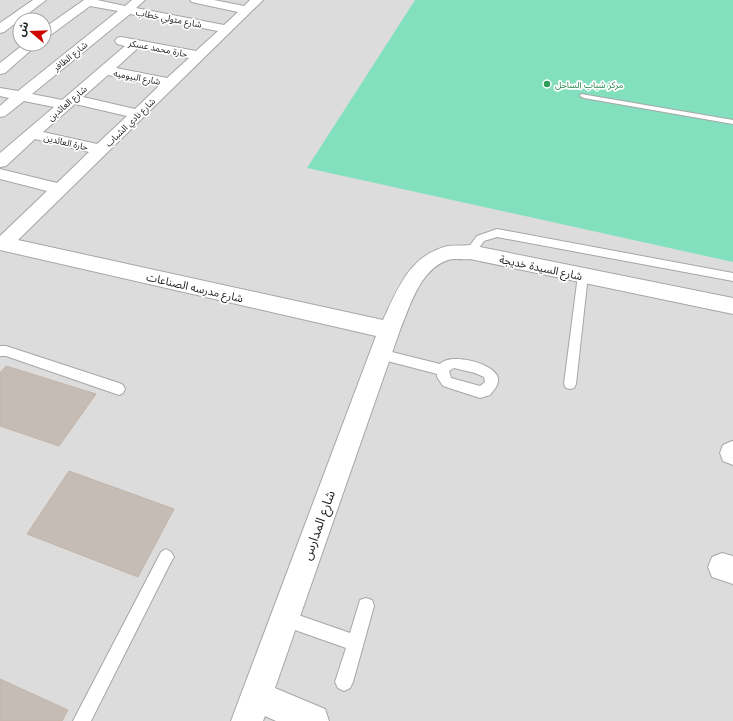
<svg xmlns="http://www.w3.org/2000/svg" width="733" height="721" font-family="'Noto Sans','Noto Sans Arabic',sans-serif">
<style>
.residential{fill:#dddcdc;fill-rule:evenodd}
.pitch{fill:#83e0be}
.building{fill:#c5bcb5;stroke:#c2b4a8}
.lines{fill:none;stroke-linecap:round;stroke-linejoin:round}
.lane-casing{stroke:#a6a6a6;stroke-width:2}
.street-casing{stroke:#a6a6a6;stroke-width:2}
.lane{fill:#fff;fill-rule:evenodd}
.street{fill:#fff;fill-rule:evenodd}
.leisure-dot{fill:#2e9e5b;stroke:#fff;stroke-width:1.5}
.labels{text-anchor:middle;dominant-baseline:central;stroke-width:3.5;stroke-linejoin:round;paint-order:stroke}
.far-street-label{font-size:9px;fill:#1f1f1f;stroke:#fff}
.far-leisure-label{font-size:9px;fill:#27864d;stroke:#fff;text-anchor:start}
.street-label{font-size:11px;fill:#1f1f1f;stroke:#fff}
.near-street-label{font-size:13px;fill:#1f1f1f;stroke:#fff}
</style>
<rect width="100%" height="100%" fill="#f0ede5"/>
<path class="residential" d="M 0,0 L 733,0 L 733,721 L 0,721 ZM 20,20 L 44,20 L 44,44 L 20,44 Z"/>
<path class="pitch" d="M 415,0 L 733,0 L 733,262 L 307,168 Z"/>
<path class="building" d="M 6,366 L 96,394 L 59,446 L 0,426 L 0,373 Z
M 69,471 L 174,509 L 138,577 L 27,534 Z
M 0,679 L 68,710 L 62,721 L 0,721 Z"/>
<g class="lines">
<defs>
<path id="lane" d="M 581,94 L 733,120 L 733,124 L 584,98 L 580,96 Z
M 497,229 L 733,273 L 733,281 L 497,237 L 484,241 L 474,255 L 466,255 L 465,252 L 477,236 Z
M 583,271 L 587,272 L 588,275 L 576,384 L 574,388 L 570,389 L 566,388 L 564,384 L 578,275 L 579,272 Z
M 0,346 L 6,346 L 119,383 L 123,385 L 125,389 L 123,393 L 119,395 L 6,356 L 0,356 Z
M 380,349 L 440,364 C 450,352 495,363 498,378 C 499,385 494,390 490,395 L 480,398 L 443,386 L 437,377 L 437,374 L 376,358 L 374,354 L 376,350 ZM 454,368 L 475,373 L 484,377 L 485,382 L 480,386 L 451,378 L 449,371 Z
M 166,549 L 171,552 L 174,557 L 171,562 L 91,721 L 73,721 L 161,552 Z
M 366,598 L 372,600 L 374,606 L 353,682 L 350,688 L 344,691 L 338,688 L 335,682 L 346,648 L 278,624 L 276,618 L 278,612 L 284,610 L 350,633 L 360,600 Z"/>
<path id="street" d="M 33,0 L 46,0 L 4,32 L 0,33 L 0,23 Z
M 84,0 L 97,0 L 125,6 L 132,0 L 145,0 L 136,8 L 224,25 L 238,12 L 196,3 L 192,2 L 190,0 L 214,0 L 244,6 L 250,0 L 263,0 L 18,240 L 383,320 C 398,288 410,255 448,246 C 455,245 463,246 470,245 L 733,298 L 733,314 L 470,259 C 463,260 455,258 448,260 C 420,269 410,306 400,330 L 275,688 L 325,709 L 329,721 L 276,721 L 265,716 L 263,721 L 231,721 L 376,336 L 0,250 L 0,236 L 47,191 L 0,179 L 0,169 L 57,183 L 89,152 L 35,139 L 6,166 L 0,167 L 0,153 L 54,107 L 24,101 L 5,116 L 0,117 L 0,106 L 9,98 L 0,96 L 0,88 L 18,91 L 118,11 L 90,6 L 48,37 L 44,38 L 44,28 ZM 130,14 L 218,31 L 196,51 L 121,37 L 117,38 L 115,41 L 117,44 L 125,46 L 62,100 L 32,94 ZM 138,48 L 189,58 L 167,78 L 116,68 ZM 108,75 L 160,85 L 135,109 L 83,97 ZM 75,104 L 127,116 L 97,144 L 43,132 Z
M 24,44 L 38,44 L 5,73 L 0,74 L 0,63 Z
M 732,441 L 733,441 L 733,465 L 723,461 L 720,453 L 723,445 Z
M 722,553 L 733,556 L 733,584 L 712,577 L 708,567 L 712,557 Z"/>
</defs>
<use href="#lane" class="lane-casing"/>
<use href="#street" class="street-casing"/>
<use href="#lane" class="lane"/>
<use href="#street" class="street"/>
</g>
<circle class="leisure-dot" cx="547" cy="84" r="4"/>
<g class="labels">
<g class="far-street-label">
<text transform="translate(169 18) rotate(11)">شارع متولي خطاب</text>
<text transform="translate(158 48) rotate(11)">حارة محمد عسكر</text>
<text transform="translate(70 56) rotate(-39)">شارع الظافر</text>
<text transform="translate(137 77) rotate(11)">شارع البيوميه</text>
<text transform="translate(67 103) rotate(-41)">شارع العائدين</text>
<text transform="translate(130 122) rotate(-44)">شارع نادي الشباب</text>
<text transform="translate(66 142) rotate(13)">حارة العائدين</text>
</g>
<g class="far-leisure-label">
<text x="555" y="84">مركز شباب الساحل</text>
</g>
<g class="street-label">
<text transform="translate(541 267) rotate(12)">شارع السيدة خديجة</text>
<text transform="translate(195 287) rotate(13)">شارع مدرسه الصناعات</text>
</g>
<g class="near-street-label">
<text transform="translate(318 525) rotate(-70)">شارع المدارس</text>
</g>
</g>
<g transform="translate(32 32) rotate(289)"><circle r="19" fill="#ffffff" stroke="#a5a5a5"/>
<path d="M0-3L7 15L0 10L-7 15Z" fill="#cf0600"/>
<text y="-6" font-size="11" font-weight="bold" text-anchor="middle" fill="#1f1f1f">ش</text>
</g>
</svg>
